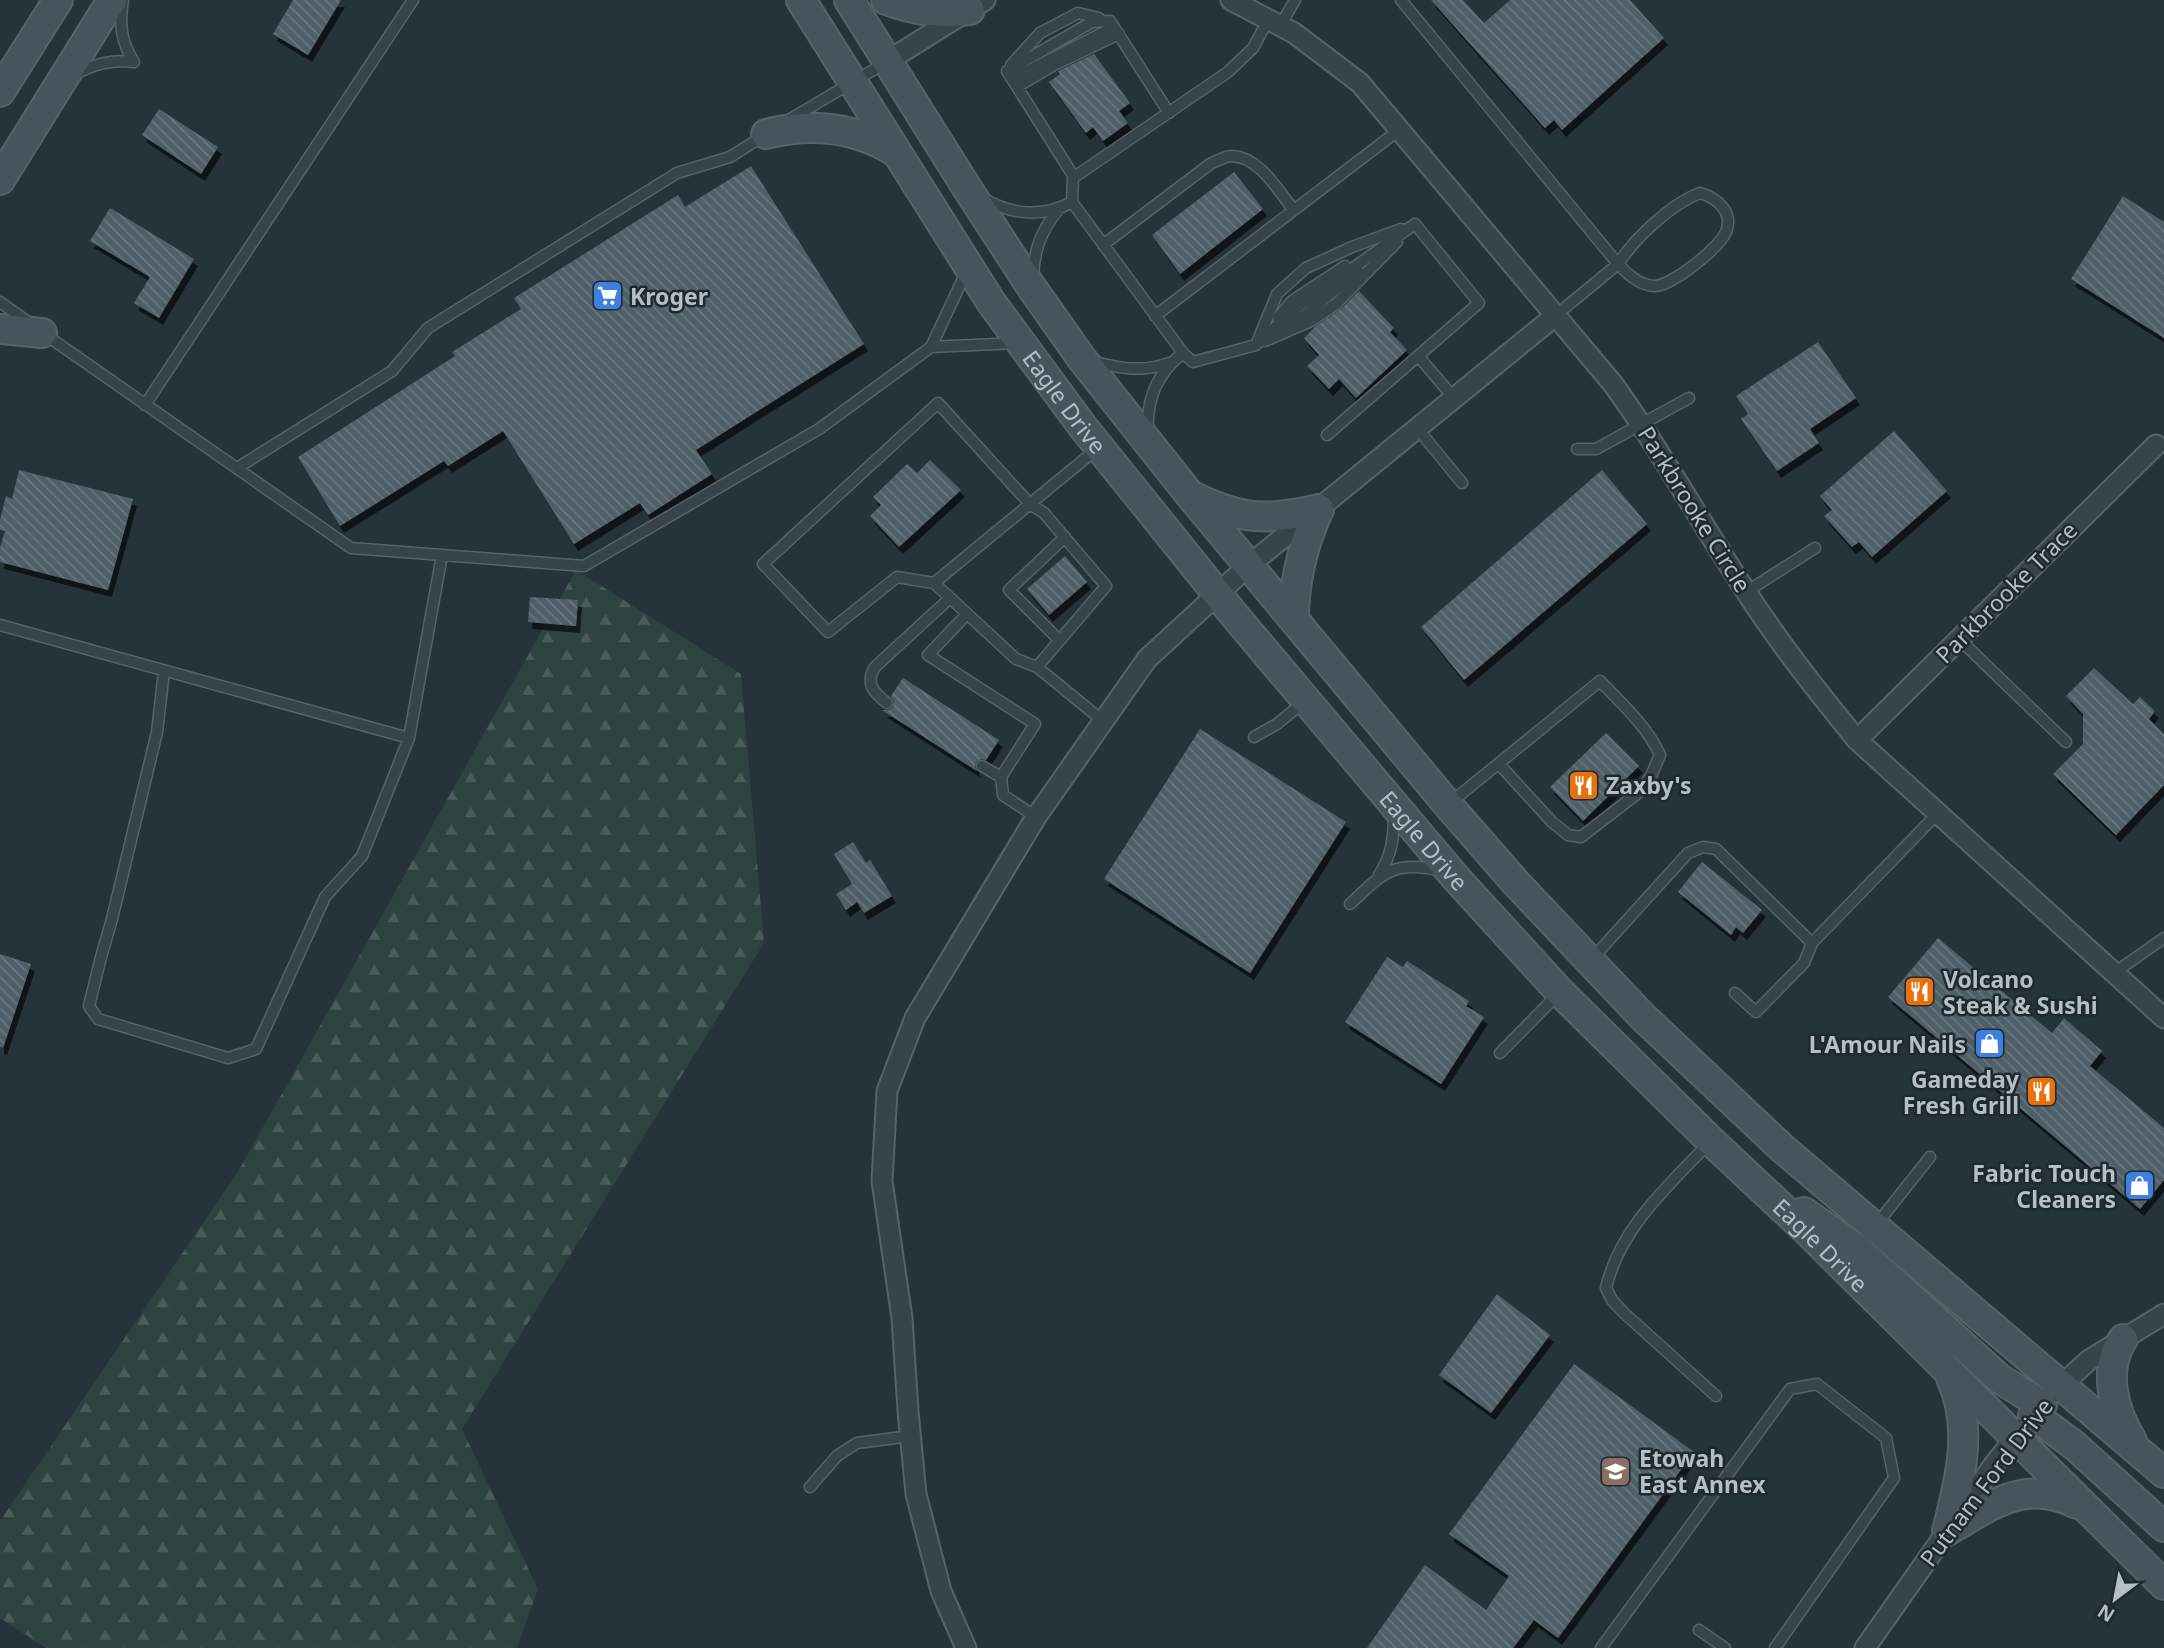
<svg xmlns="http://www.w3.org/2000/svg" width="2164" height="1648" font-family="'Noto Sans',sans-serif">
<style>
.forest{fill:url(#forest-firs)}
.building{fill:url(#building-back-hatch);filter:url(#shadow)}
.lines{fill:none;stroke-linecap:round;stroke-linejoin:round}
.lane-casing{stroke:#576269;stroke-width:13}
.street-casing{stroke:#576269;stroke-width:23}
.secondary-casing{stroke:#576269;stroke-width:32}
.lane{stroke:#38444c;stroke-width:10}
.street{stroke:#38444c;stroke-width:19}
.secondary{stroke:#47545e;stroke-width:28}
.labels{text-anchor:middle;dominant-baseline:central;stroke-width:5;stroke-linejoin:round;paint-order:stroke}
.poi-label{font-size:23px;font-weight:bold;fill:#b4bfc7;stroke:#1e2930;text-anchor:start}
.street-label{font-size:23px;fill:#b4bfc7;stroke:#1e2930}
</style>
<defs>
<pattern id="forest-firs" width="22" height="20" patternUnits="userSpaceOnUse" patternTransform="scale(1.75)"><rect width="22" height="20" fill="#2d433f"/><path d="M5 1l3.5 6h-7zM16 11l3.5 6h-7z" fill="#495c59"/></pattern>
<pattern id="building-back-hatch" width="6" height="6" patternUnits="userSpaceOnUse" patternTransform="scale(1.75)"><rect width="6" height="6" fill="#505f69"/><path d="M-1 5l2 2M0 0l6 6M5-1l2 2" fill="none" stroke="#67747d"/></pattern>
<filter id="shadow"><feDropShadow dx="4" dy="7" stdDeviation="0" flood-color="#0009"/></filter>
</defs>
<rect width="100%" height="100%" fill="#25333b"/>
<path class="forest" d="M 576,570 L 741,674 L 764,943 L 462,1429 L 538,1589 L 517,1648 L 46,1648 L 0,1618 L 0,1521 L 239,1170 Z"/>
<path class="building" d="M 293,0 L 341,0 L 308,55 L 273,34 Z
M 1431,0 L 1463,0 L 1484,23 L 1510,0 L 1630,0 L 1664,38 L 1562,130 L 1554,120 L 1545,128 Z
M 1094,54 L 1130,103 L 1119,111 L 1128,123 L 1103,141 L 1093,127 L 1086,133 L 1049,82 L 1060,74 L 1058,71 Z
M 159,109 L 218,147 L 201,174 L 142,135 Z
M 751,166 L 864,344 L 696,450 L 712,474 L 648,515 L 640,503 L 574,544 L 503,431 L 448,466 L 444,461 L 340,526 L 298,457 L 455,356 L 452,352 L 521,309 L 514,298 L 678,195 L 685,207 Z
M 1234,172 L 1263,209 L 1180,274 L 1152,235 Z
M 2123,196 L 2164,222 L 2164,338 L 2071,279 Z
M 110,208 L 194,259 L 159,318 L 134,303 L 150,277 L 90,241 Z
M 1359,291 L 1394,328 L 1390,332 L 1407,350 L 1356,398 L 1339,379 L 1329,389 L 1307,366 L 1319,355 L 1304,338 L 1316,326 L 1341,309 Z
M 1818,342 L 1856,398 L 1810,429 L 1819,443 L 1777,471 L 1741,419 L 1748,414 L 1736,396 Z
M 1894,431 L 1947,491 L 1872,557 L 1859,542 L 1852,547 L 1824,516 L 1832,510 L 1820,496 Z
M 930,460 L 961,490 L 899,547 L 870,516 L 881,505 L 873,497 L 907,464 L 917,473 Z
M 19,470 L 133,499 L 108,590 L 0,562 L 0,548 L 5,531 L 0,530 L 0,520 L 6,496 L 12,499 Z
M 1602,470 L 1647,524 L 1464,680 L 1421,627 Z
M 1065,556 L 1087,582 L 1049,615 L 1027,589 Z
M 530,597 L 578,600 L 576,626 L 528,622 Z
M 2094,668 L 2133,704 L 2140,697 L 2155,711 L 2149,719 L 2164,734 L 2164,785 L 2116,835 L 2053,774 L 2083,744 L 2083,714 L 2066,696 Z
M 903,678 L 999,740 L 986,760 L 981,759 L 976,762 L 975,767 L 977,771 L 882,710 L 889,710 L 893,707 L 894,701 L 891,696 Z
M 1200,729 L 1346,822 L 1250,973 L 1104,879 Z
M 1606,733 L 1639,766 L 1583,821 L 1550,787 Z
M 853,842 L 866,863 L 870,860 L 892,896 L 864,913 L 857,902 L 846,910 L 836,894 L 852,884 L 834,854 Z
M 1702,862 L 1762,910 L 1743,933 L 1736,927 L 1731,935 L 1678,892 Z
M 1938,938 L 2052,1033 L 2064,1018 L 2102,1051 L 2090,1066 L 2164,1128 L 2164,1180 L 2140,1209 L 1888,997 Z
M 0,954 L 31,964 L 3,1048 L 0,1047 Z
M 1387,957 L 1403,967 L 1407,961 L 1469,1001 L 1466,1006 L 1484,1017 L 1441,1084 L 1345,1022 Z
M 1497,1294 L 1550,1335 L 1491,1413 L 1439,1375 Z
M 1574,1364 L 1694,1452 L 1558,1638 L 1534,1620 L 1513,1648 L 1367,1648 L 1425,1565 L 1486,1610 L 1509,1576 L 1449,1534 Z"/>
<g class="lines">
<defs>
<path id="lane" d="M 1401,0 L 1618,264 L 1555,316
M 1268,20 L 1253,48 L 1228,72 L 1073,178 L 1072,202 L 1183,353 L 1193,362 L 1256,345 L 1298,307 L 1415,224 L 1479,303 L 1327,435
M 1280,26 L 1295,0
M 1011,65 L 1040,33 L 1078,13 L 1099,18
M 1007,71 L 1092,22 L 1110,21 L 1169,113
M 1007,71 L 1074,177
M 74,75 C 94,64 112,59 134,62 C 121,42 119,24 123,0
M 1012,79 L 1114,27
M 1017,87 L 1054,65 L 1119,34
M 787,121 L 885,63
M 1700,193 C 1717,198 1734,212 1726,232 C 1719,248 1672,286 1654,286 C 1639,285 1627,274 1618,264 C 1635,238 1671,204 1700,193 Z
M 983,198 C 1011,215 1043,218 1072,202
M 1103,245 L 1210,164 C 1217,161 1225,156 1232,156 C 1260,157 1278,191 1294,210
M 1033,277 C 1034,250 1041,231 1058,210
M 0,302 L 31,324
M 1155,316 L 1399,130
M 1278,318 L 1292,301 L 1345,266
M 1287,326 L 1305,315 L 1358,271
M 43,333 L 351,548 L 584,566 L 819,429 L 931,347 L 967,270
M 1258,340 L 1277,294 L 1306,268 L 1352,247 L 1401,229
M 1265,341 L 1311,321 L 1336,304 L 1397,242
M 931,347 L 1017,343
M 1419,357 L 1454,398
M 1091,361 C 1118,368 1142,373 1169,363
M 145,405 L 413,0
M 1417,428 L 1462,483
M 1148,432 C 1146,399 1157,373 1183,353
M 1098,448 L 934,583 L 897,577 L 828,632 L 763,564 L 938,403 L 1030,504 L 1044,513 L 1106,586 L 1037,667 L 1103,721
M 1577,449 L 1596,449 L 1689,398
M 237,468 L 392,371 L 428,328 L 677,173 L 730,157 L 765,135
M 934,583 L 1016,659 L 1037,667
M 1746,592 L 1815,548
M 967,614 L 928,655 L 1035,724 L 1001,777 L 1003,795 L 1036,817
M 0,625 L 409,738 L 442,555
M 1959,639 L 2066,742
M 1059,640 L 1009,590 L 1065,537
M 164,671 L 157,732 L 112,919 L 101,957 L 89,1006 L 98,1019 L 228,1058 L 256,1049 L 325,897 L 362,856 L 409,738
M 887,703 C 873,692 865,683 875,667 L 950,598
M 1254,737 L 1277,724 L 1305,701
M 982,766 L 1001,777
M 1450,803 L 1600,681 C 1622,704 1647,726 1660,755 L 1651,776 L 1638,793 L 1581,837 L 1568,835 L 1552,822 L 1499,764
M 1379,875 C 1392,855 1394,837 1394,813
M 1350,904 C 1382,874 1394,859 1441,871
M 1812,943 L 1938,813
M 1591,960 L 1688,853 L 1703,847 L 1716,849 L 1812,943 L 1804,963 L 1756,1012 L 1735,993
M 2114,973 L 2164,938
M 1500,1053 L 1559,993
M 1708,1144 C 1667,1187 1620,1228 1606,1288 L 1612,1300 L 1624,1313 L 1716,1396
M 1876,1225 L 1930,1157
M 810,1487 L 837,1456 L 857,1443 L 910,1436
M 1699,1630 L 1725,1648
M 1601,1648 L 1790,1389 L 1817,1384 L 1886,1438 L 1894,1478 L 1775,1648"/>
<path id="street" d="M 1231,0 L 1294,33 L 1360,83 L 1613,384 C 1661,450 1700,522 1745,590 C 1779,643 1818,692 1857,740 L 2164,1018
M 886,62 L 985,0
M 1857,740 L 2156,445
M 2054,1392 L 2089,1360 L 2164,1314
M 966,1648 L 941,1591 L 916,1494 L 908,1411 L 902,1318 L 882,1181 L 887,1091 L 915,1018 L 1036,817 L 1147,659 L 1248,566 L 1555,316
M 1865,1648 L 1993,1466 L 2023,1428"/>
<g id="secondary">
<path id="s1" d="M 801,0 L 991,302 L 1083,427 L 1235,616 L 1455,877 L 1560,992 L 1711,1141 L 1804,1228 L 2164,1585"/>
<path d="M 849,0 L 967,188 L 1032,288 L 1082,359 L 1190,495 L 1448,805 L 1516,883 L 1642,1016 L 1782,1148 L 2164,1473"/>
<path d="M 886,0 C 914,10 940,15 970,10"/>
<path d="M 0,92 L 58,0"/>
<path d="M 766,134 C 812,122 855,127 896,152"/>
<path d="M 0,180 L 112,0"/>
<path d="M 0,329 L 42,333"/>
<path d="M 1194,497 C 1242,520 1267,521 1319,509"/>
<path d="M 1294,619 C 1294,580 1303,544 1319,509"/>
<path d="M 1804,1212 L 1857,1249 L 2000,1379 L 2042,1405"/>
<path d="M 2123,1339 C 2102,1371 2114,1411 2132,1441"/>
<path d="M 2033,1415 L 2074,1445 L 2164,1527"/>
<path d="M 1947,1531 C 1960,1480 1974,1428 1951,1378"/>
<path d="M 1947,1531 C 1992,1505 2025,1478 2077,1504"/>
</g>
</defs>
<use href="#lane" class="lane-casing"/>
<use href="#street" class="street-casing"/>
<use href="#secondary" class="secondary-casing"/>
<use href="#lane" class="lane"/>
<use href="#street" class="street"/>
<use href="#secondary" class="secondary"/>
</g>
<defs>
<symbol id="supermarket-square" viewBox="-11 -11 22 22"><rect x="-9" y="-9" width="18" height="18" rx="4" fill="#3f7fe0" stroke="#1e2930"/><path d="M-6-5.5h2.5l.6 2H6L4.5 2H-2.5L-4.4-4H-6ZM-1.5 3.2a1.3 1.3 0 1 0 .1 0ZM3 3.2a1.3 1.3 0 1 0 .1 0Z" fill="#fff"/></symbol>
<symbol id="restaurant-square" viewBox="-11 -11 22 22"><rect x="-9" y="-9" width="18" height="18" rx="4" fill="#e8710a" stroke="#1e2930"/><path d="M-5-6h1v4h1v-4h1v4h1v-4h1v5L-1.5 .5V6h-2V.5L-5-1ZM5-6V6H3V1.5H1.5Q1.5-4 5-6Z" fill="#fff"/></symbol>
<symbol id="shop-square" viewBox="-11 -11 22 22"><rect x="-9" y="-9" width="18" height="18" rx="4" fill="#3f7fe0" stroke="#1e2930"/><path d="M-5-2.5h2.3a2.7 3.5 0 0 1 5.4 0H5L5.5 6h-11ZM-1.5-2.5h3a1.5 2.3 0 0 0-3 0Z" fill="#fff"/></symbol>
<symbol id="school-square" viewBox="-11 -11 22 22"><rect x="-9" y="-9" width="18" height="18" rx="4" fill="#8d6e63" stroke="#1e2930"/><path d="M0-5L7-2L0 1L-7-2ZM-4 1L0 2.5L4 1V4Q0 6-4 4Z" fill="#fff"/></symbol>
</defs>
<g fill-rule="evenodd">
<use href="#supermarket-square" x="590" y="278" width="35" height="35"/>
<use href="#restaurant-square" x="1566" y="768" width="35" height="35"/>
<use href="#restaurant-square" x="1902" y="974" width="35" height="35"/>
<use href="#shop-square" x="1972" y="1026" width="35" height="35"/>
<use href="#restaurant-square" x="2024" y="1074" width="35" height="35"/>
<use href="#shop-square" x="2122" y="1168" width="35" height="35"/>
<use href="#school-square" x="1598" y="1454" width="35" height="35"/>
</g>
<g class="labels">
<g class="poi-label">
<text x="630" y="296">Kroger</text>
<text x="1606" y="785">Zaxby's</text>
<text x="1943" y="979">Volcano<tspan x="1943" dy="26">Steak &amp; Sushi</tspan></text>
<text x="1966" y="1044" text-anchor="end">L'Amour Nails</text>
<text x="2019" y="1079" text-anchor="end">Gameday<tspan x="2019" dy="26">Fresh Grill</tspan></text>
<text x="2116" y="1173" text-anchor="end">Fabric Touch<tspan x="2116" dy="26">Cleaners</tspan></text>
<text x="1639" y="1458">Etowah<tspan x="1639" dy="26">East Annex</tspan></text>
</g>
<g class="street-label">
<text stroke="none"><textPath href="#s1" startOffset="481">Eagle Drive</textPath></text>
<text transform="translate(1695 509) rotate(58)">Parkbrooke Circle</text>
<text transform="translate(2006 592) rotate(-45)">Parkbrooke Trace</text>
<text stroke="none"><textPath href="#s1" startOffset="1048">Eagle Drive</textPath></text>
<text stroke="none"><textPath href="#s1" startOffset="1615">Eagle Drive</textPath></text>
<text transform="translate(1986 1482) rotate(-53)">Putnam Ford Drive</text>
</g>
</g>
<g transform="translate(2115 1599) rotate(212)" stroke="#1e2930" stroke-width="5" paint-order="stroke">
<path d="M0-5L12 26L0 18L-12 26Z" fill="#b4bfc7"/>
<text y="-10" font-size="19" font-weight="bold" text-anchor="middle" fill="#b4bfc7">N</text>
</g>
</svg>
